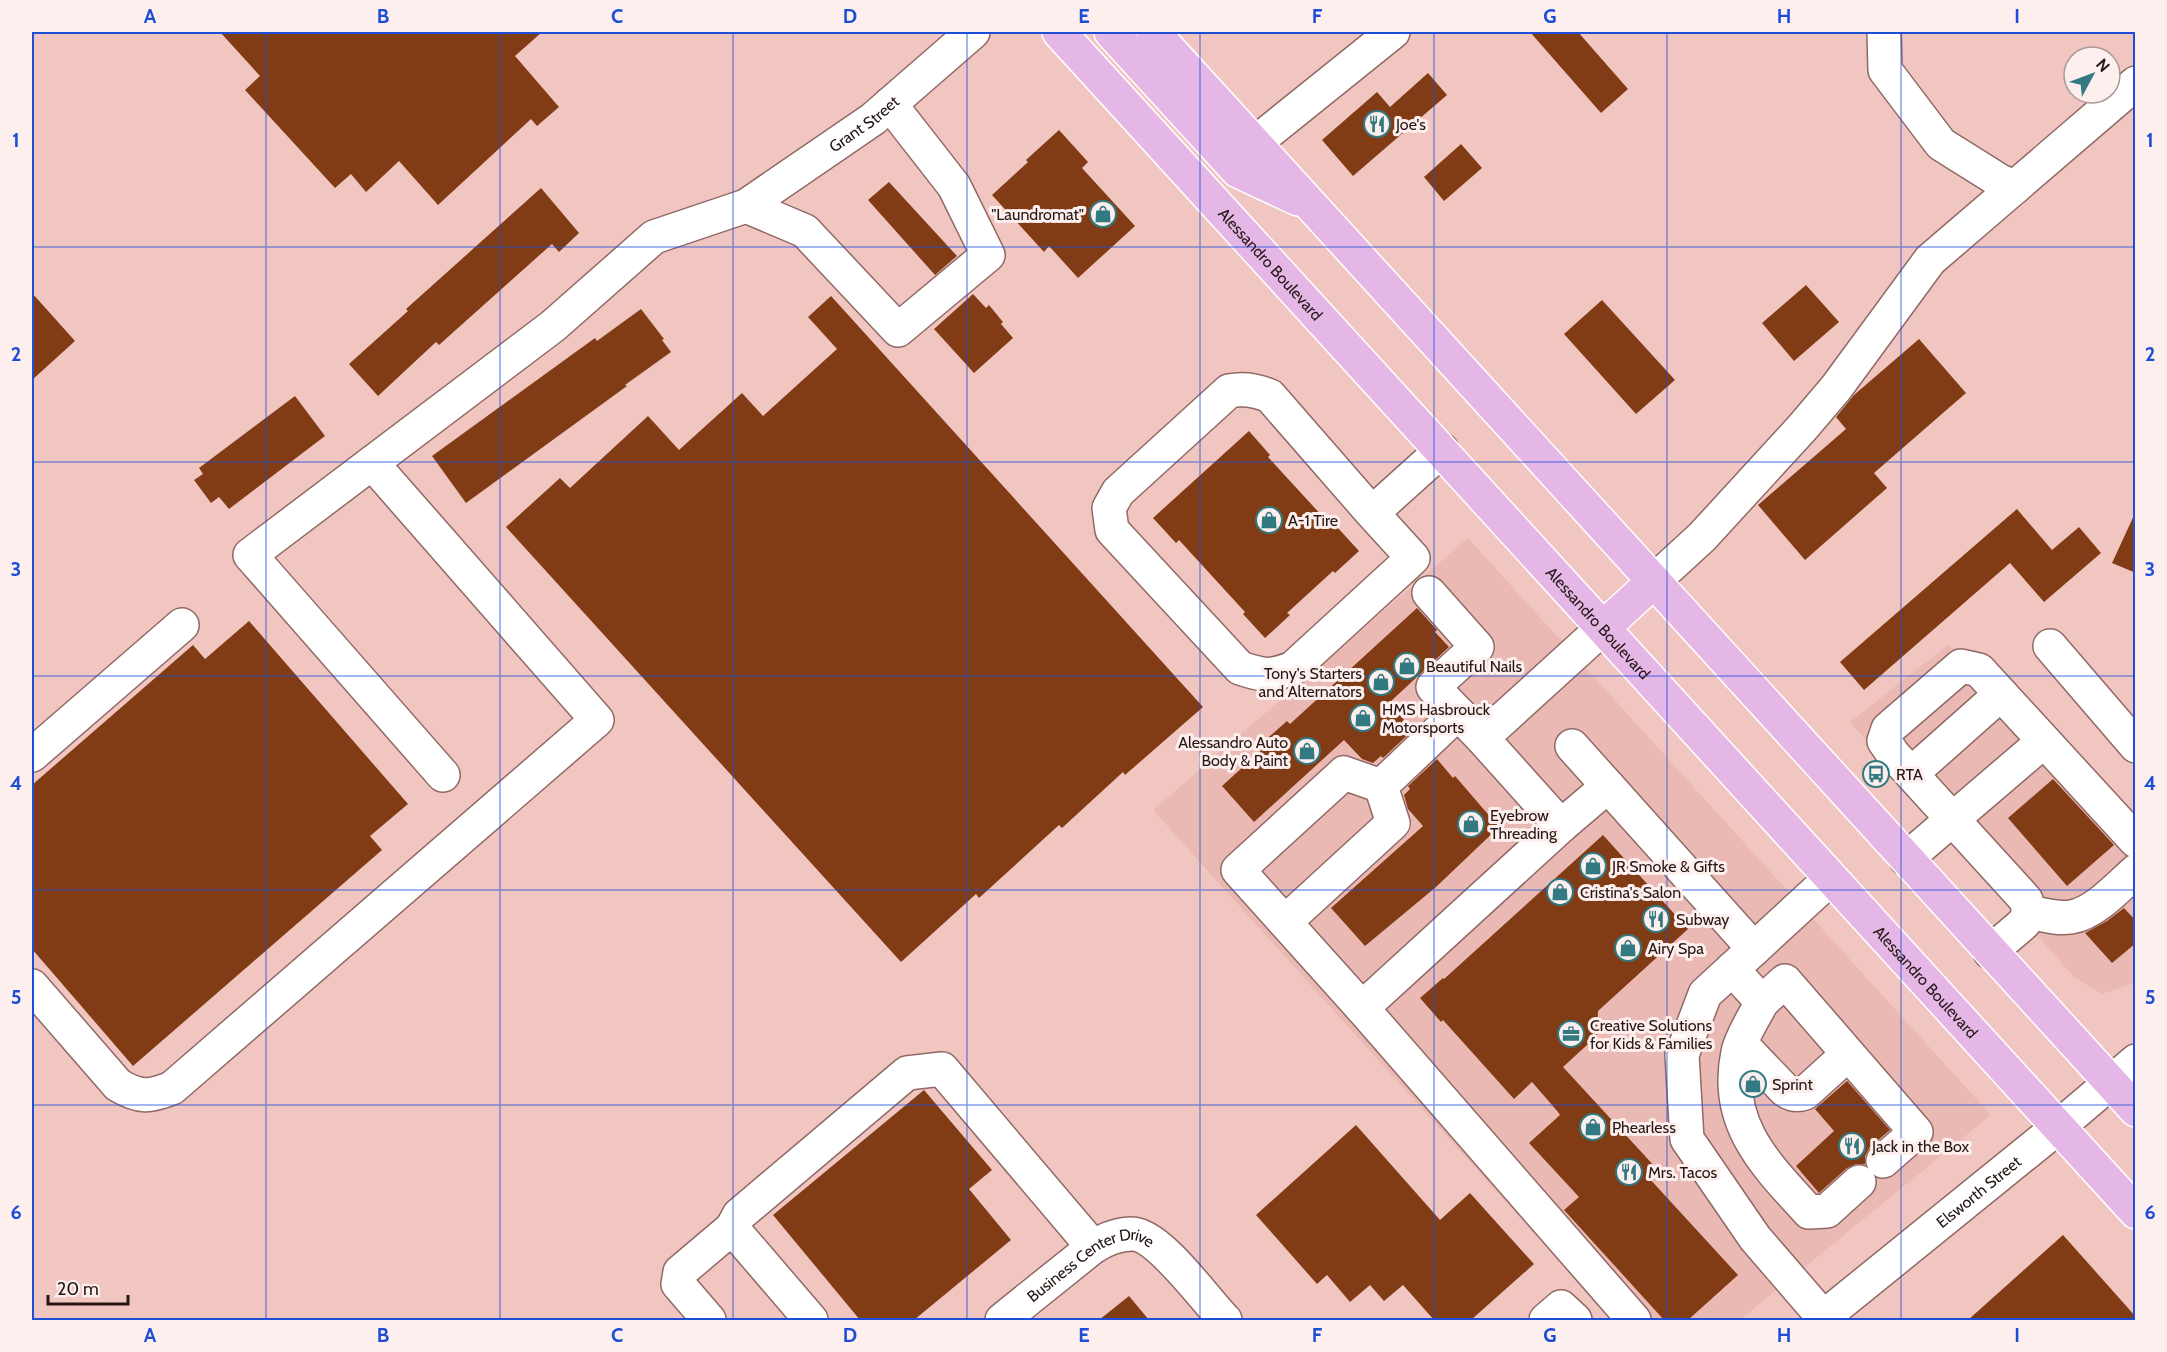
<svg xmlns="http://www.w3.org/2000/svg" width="2167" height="1352" font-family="Cabin,sans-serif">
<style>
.built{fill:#ebb9b3}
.building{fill:#823c15}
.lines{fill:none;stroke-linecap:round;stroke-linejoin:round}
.minor-casing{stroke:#906965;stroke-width:36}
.major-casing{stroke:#fff;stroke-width:36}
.minor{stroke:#fff;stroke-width:33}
.major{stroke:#e5b7e6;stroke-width:33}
.grid{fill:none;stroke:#1d4ed8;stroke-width:1.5;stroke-opacity:0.55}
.labels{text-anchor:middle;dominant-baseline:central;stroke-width:6;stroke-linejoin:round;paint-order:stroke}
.street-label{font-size:16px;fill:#261715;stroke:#fdefed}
.poi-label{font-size:16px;fill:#261715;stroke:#fdefed;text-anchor:start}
.neatline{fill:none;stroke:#1d4ed8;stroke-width:2}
.grid-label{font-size:20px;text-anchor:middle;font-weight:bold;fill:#1d4ed8}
</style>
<rect width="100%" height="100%" fill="#f1c6c1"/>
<path class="built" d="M 1468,538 L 1991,1115 L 1740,1320 L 1612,1320 L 1153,810 Z
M 1948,645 L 1990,669 L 2135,829 L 2135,983 L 2102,994 L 2074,977 L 1850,722 Z"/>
<path class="building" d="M 220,32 L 542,32 L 515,56 L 559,107 L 537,126 L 531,119 L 438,205 L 399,161 L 366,192 L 351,174 L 335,188 L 245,90 L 260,76 Z
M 1530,32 L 1578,32 L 1628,89 L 1601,113 Z
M 1428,73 L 1447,95 L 1353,176 L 1322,140 L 1377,92 L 1390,107 Z
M 1059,130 L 1088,162 L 1082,168 L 1135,226 L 1078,278 L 1049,246 L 1044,252 L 992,195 L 1028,162 L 1026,160 Z
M 1461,144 L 1482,168 L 1444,201 L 1424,177 Z
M 889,182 L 957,256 L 935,275 L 868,200 Z
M 541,188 L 579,233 L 559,252 L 552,244 L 439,345 L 436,342 L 378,396 L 349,364 L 408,311 L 406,309 Z
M 1806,285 L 1839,322 L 1794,361 L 1762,323 Z
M 32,293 L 75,341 L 32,380 Z
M 973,294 L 986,308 L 989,305 L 1003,322 L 1001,324 L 1013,338 L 974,373 L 934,329 Z
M 831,296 L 1203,707 L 1125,775 L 1123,772 L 1062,828 L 1059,825 L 979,898 L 976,894 L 901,962 L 506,527 L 560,478 L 570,488 L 648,416 L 679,450 L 742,393 L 763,416 L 837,349 L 808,317 Z
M 1602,300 L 1675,380 L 1636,414 L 1564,334 Z
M 641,309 L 664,339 L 662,340 L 671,352 L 625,385 L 627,386 L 466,503 L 432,456 L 595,338 L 597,341 Z
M 1919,339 L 1966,393 L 1874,473 L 1887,488 L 1805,560 L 1758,505 L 1846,429 L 1836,417 L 1854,395 Z
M 295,396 L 325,436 L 229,509 L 219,497 L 211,503 L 194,480 L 203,474 L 199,468 Z
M 1249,431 L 1270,455 L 1268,457 L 1335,530 L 1337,527 L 1359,551 L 1335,573 L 1333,571 L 1287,613 L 1290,615 L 1265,638 L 1243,614 L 1245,612 L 1179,540 L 1176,543 L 1153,518 Z
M 2017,509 L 2052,550 L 2079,527 L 2101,553 L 2044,602 L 2010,563 L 1864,690 L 1840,662 Z
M 2136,511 L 2136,573 L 2112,563 Z
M 1417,608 L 1437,630 L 1435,632 L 1449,647 L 1389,703 L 1413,730 L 1383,758 L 1381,756 L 1373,763 L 1362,759 L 1344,740 L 1254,822 L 1222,786 L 1266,746 L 1263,742 L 1287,721 L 1290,724 Z
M 249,621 L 408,804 L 370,836 L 382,850 L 133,1066 L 32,949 L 32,785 L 193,645 L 205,659 Z
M 1437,759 L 1453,778 L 1455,776 L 1499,827 L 1436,887 L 1365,946 L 1331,908 L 1423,826 L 1408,809 L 1404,795 L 1410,789 L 1408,786 Z
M 2053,779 L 2114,845 L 2067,886 L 2008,818 Z
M 1603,835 L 1688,929 L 1598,1011 L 1597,1045 L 1588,1044 L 1563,1067 L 1657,1169 L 1648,1177 L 1738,1275 L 1688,1320 L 1664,1320 L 1564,1210 L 1579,1197 L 1529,1143 L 1560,1115 L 1558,1112 L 1532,1082 L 1514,1099 L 1443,1020 L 1441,1022 L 1420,998 L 1443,978 L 1444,979 Z
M 2124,908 L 2136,921 L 2136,943 L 2112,963 L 2085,933 L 2107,921 Z
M 1847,1081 L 1890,1130 L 1870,1147 L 1865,1156 L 1865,1164 L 1856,1164 L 1847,1168 L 1819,1193 L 1796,1166 L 1834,1131 L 1815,1109 Z
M 924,1090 L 992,1170 L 969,1189 L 1011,1240 L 914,1320 L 860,1320 L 773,1215 Z
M 1356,1125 L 1440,1220 L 1470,1193 L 1534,1264 L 1471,1320 L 1434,1320 L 1403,1285 L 1384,1301 L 1370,1285 L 1350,1302 L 1327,1275 L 1317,1284 L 1256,1215 Z
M 2063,1235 L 2136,1317 L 2136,1320 L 1968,1320 Z
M 1129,1296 L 1149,1320 L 1099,1320 Z"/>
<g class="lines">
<defs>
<g id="minor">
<path d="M 1884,32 L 1885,70 L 1941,144 L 2000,181 L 2015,187"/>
<path d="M 1255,143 L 1393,32"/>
<path d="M 746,206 L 805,231 L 898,330 L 988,255 L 954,186 L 890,104"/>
<path d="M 1372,513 L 1270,396 C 1256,390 1244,388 1229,391 L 1118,492 L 1109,508 L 1112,530 L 1240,668 C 1264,676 1270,677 1293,668 L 1413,558 L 1372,513 L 1442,450"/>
<path d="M 1654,581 L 1702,537 L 1802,428 L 1836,388 L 1930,260 L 2136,83"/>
<path d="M 1429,593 L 1477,647 L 1433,687 L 1458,713"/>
<path d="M 1604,627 L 1482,738 L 1561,826 L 1362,1008 L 1634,1320"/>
<path d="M 2050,646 L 2136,746"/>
<path d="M 1572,746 L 1754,949"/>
<path d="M 32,755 L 182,625"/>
<path d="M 1912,773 L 2001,694"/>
<path id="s1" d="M 443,775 L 250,555 L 553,326 L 654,237 L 746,206 L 873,119 L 973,32"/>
<path d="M 1561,826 L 1608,786"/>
<path d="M 1906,859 L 2044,741"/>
<path d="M 2029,912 C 2043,915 2057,919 2071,917 C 2094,914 2119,886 2136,871"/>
<path d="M 1285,922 L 1393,823 L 1381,786"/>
<path d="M 1990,952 L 2024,923 L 2029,912 L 2026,900 L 1893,754 L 1884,741 L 1888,729 L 1961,666 L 1979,670 L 2136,841"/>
<path d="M 1732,969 L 1762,1002 L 1785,981 L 1916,1132 L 1883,1161"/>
<path d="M 32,986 L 118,1085 C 140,1098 149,1097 172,1088 L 597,720 L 372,463"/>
<path d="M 1762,1002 C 1755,1016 1741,1037 1738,1052 C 1723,1123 1765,1164 1809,1212 L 1827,1211 L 1859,1182"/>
<path d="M 1362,1008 L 1238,870 L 1344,773 L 1381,786 L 1458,713 L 1482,738"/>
<path d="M 1741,1044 L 1785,1090 C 1792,1095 1797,1096 1805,1093 L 1848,1054"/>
<path d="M 1824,1318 L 1755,1238 L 1687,1139 L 1682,1055 L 1705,994 L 1831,878"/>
<path d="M 709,1320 L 678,1284 L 680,1272 L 732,1228"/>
<path d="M 811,1320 L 732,1228 L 739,1215 L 907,1073 L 942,1069 L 1093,1247"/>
<path id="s2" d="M 1002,1320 L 1093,1247 C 1104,1240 1118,1234 1132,1234 C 1159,1234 1206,1301 1225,1320"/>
<path d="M 1546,1320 L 1561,1307 L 1575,1320"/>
<path id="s3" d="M 1820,1320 L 2057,1128 L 2136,1061"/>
</g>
<g id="major">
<path id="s4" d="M 1059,32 L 2136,1212"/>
<path d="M 1111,32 L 1238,171 L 1298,199"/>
<path d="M 1153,32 L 2136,1110"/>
<path d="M 1604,627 L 1654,581"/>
</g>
</defs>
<use href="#minor" class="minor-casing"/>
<use href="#major" class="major-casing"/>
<use href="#minor" class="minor"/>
<use href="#major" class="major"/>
</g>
<path class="grid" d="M 266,32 L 266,1320M 500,32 L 500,1320M 733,32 L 733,1320M 967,32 L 967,1320M 1200,32 L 1200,1320M 1434,32 L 1434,1320M 1667,32 L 1667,1320M 1901,32 L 1901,1320M 32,247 L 2136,247M 32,462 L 2136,462M 32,676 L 2136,676M 32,890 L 2136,890M 32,1105 L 2136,1105"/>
<defs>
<symbol id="restaurant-ring" viewBox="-11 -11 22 22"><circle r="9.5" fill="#fdefed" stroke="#327a82" stroke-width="1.5"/><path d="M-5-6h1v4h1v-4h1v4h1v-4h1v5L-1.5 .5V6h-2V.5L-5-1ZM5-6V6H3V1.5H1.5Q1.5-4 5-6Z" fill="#327a82"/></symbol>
<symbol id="shop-ring" viewBox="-11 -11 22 22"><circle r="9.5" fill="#fdefed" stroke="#327a82" stroke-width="1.5"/><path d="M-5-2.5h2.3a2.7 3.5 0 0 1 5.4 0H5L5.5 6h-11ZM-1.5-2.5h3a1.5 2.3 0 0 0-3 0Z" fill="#327a82"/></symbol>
<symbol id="bus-ring" viewBox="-11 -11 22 22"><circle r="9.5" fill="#fdefed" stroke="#327a82" stroke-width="1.5"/><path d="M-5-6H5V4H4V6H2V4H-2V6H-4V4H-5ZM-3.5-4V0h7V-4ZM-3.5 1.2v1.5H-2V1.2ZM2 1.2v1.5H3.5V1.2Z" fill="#327a82"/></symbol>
<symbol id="office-ring" viewBox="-11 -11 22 22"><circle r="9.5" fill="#fdefed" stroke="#327a82" stroke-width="1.5"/><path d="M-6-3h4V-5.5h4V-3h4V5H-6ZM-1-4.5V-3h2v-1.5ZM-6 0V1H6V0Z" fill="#327a82"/></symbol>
</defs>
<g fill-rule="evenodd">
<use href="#restaurant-ring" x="1362" y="109" width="30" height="30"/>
<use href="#shop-ring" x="1088" y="199" width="30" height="30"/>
<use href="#shop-ring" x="1254" y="505" width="30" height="30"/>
<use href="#shop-ring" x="1392" y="651" width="30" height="30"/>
<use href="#shop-ring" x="1366" y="667" width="30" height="30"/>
<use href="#shop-ring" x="1348" y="703" width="30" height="30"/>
<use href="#shop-ring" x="1292" y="736" width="30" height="30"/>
<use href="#bus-ring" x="1861" y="759" width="30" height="30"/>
<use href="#shop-ring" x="1456" y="809" width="30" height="30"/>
<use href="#shop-ring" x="1578" y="851" width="30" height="30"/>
<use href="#shop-ring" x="1545" y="877" width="30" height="30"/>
<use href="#restaurant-ring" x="1641" y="904" width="30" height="30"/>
<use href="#shop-ring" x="1613" y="933" width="30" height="30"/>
<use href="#office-ring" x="1556" y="1019" width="30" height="30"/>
<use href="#shop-ring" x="1738" y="1069" width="30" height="30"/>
<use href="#shop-ring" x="1578" y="1112" width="30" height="30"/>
<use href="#restaurant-ring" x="1837" y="1131" width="30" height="30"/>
<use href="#restaurant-ring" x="1614" y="1157" width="30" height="30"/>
</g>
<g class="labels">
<g class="street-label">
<text stroke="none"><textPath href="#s1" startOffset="1048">Grant Street</textPath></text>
<text stroke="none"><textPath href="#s4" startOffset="314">Alessandro Boulevard</textPath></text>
<text stroke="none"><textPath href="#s4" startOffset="800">Alessandro Boulevard</textPath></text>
<text stroke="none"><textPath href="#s4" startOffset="1286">Alessandro Boulevard</textPath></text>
<text stroke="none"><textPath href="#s3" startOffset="204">Elsworth Street</textPath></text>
<text stroke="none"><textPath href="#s2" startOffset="108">Business Center Drive</textPath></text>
</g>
<g class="poi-label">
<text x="1396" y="124">Joe's</text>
<text x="1084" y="214" text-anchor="end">"Laundromat"</text>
<text x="1288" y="520">A-1 Tire</text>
<text x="1426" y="666">Beautiful Nails</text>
<text x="1362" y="673" text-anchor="end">Tony's Starters<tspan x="1362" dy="18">and Alternators</tspan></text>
<text x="1382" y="709">HMS Hasbrouck<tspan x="1382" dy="18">Motorsports</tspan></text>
<text x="1288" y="742" text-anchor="end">Alessandro Auto<tspan x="1288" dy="18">Body &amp; Paint</tspan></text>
<text x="1896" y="774">RTA</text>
<text x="1490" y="815">Eyebrow<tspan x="1490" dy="18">Threading</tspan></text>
<text x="1612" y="866">JR Smoke &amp; Gifts</text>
<text x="1580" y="892">Cristina's Salon</text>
<text x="1676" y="919">Subway</text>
<text x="1648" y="948">Airy Spa</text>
<text x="1590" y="1025">Creative Solutions<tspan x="1590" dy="18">for Kids &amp; Families</tspan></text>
<text x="1772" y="1084">Sprint</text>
<text x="1612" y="1127">Phearless</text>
<text x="1872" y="1146">Jack in the Box</text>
<text x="1648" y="1172">Mrs. Tacos</text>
</g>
</g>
<rect width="2167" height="1352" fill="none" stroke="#fdefed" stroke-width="66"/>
<g transform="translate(2092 75) rotate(49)"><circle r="28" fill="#fdefed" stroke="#a79997" stroke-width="1.5"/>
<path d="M0-4.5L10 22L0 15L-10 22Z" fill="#327a82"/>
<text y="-9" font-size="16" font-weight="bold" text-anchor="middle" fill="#261715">N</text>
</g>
<path d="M48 1295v9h80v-9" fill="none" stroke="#261715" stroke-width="3"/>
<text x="57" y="1295" font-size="18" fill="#261715" stroke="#fdefed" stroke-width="4.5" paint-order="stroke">20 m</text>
<rect x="33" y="33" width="2101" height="1286" class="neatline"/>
<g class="grid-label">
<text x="150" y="23">A</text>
<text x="383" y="23">B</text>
<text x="617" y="23">C</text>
<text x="850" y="23">D</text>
<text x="1084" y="23">E</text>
<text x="1317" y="23">F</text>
<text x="1550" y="23">G</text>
<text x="1784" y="23">H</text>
<text x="2017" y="23">I</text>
<text x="16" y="147">1</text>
<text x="2150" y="147">1</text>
<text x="16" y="361">2</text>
<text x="2150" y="361">2</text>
<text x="16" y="576">3</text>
<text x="2150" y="576">3</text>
<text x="16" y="790">4</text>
<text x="2150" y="790">4</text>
<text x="16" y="1004">5</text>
<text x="2150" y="1004">5</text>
<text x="16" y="1219">6</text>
<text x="2150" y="1219">6</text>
<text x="150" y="1342">A</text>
<text x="383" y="1342">B</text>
<text x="617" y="1342">C</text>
<text x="850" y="1342">D</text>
<text x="1084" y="1342">E</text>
<text x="1317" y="1342">F</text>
<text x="1550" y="1342">G</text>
<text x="1784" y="1342">H</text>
<text x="2017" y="1342">I</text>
</g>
</svg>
